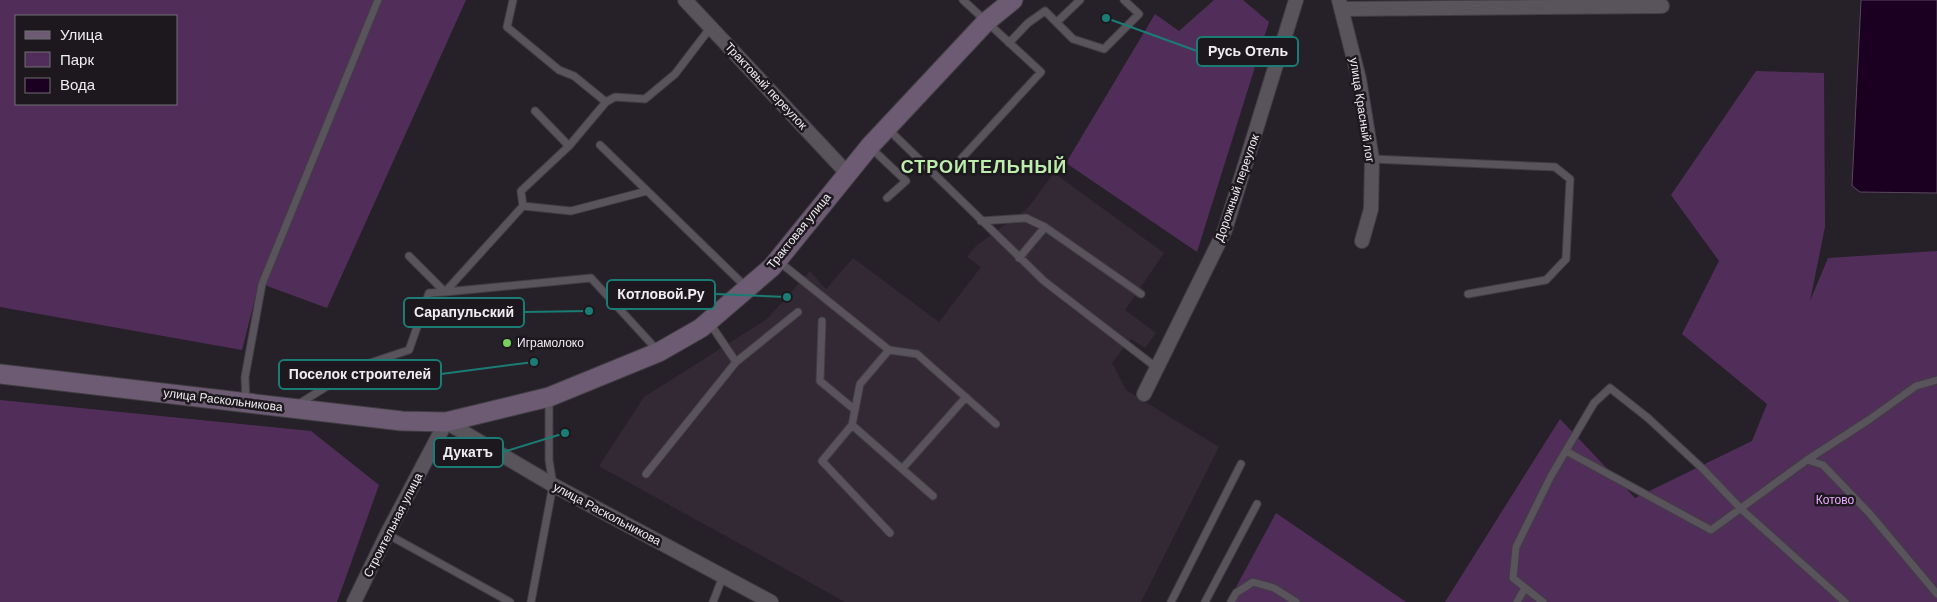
<svg xmlns="http://www.w3.org/2000/svg" width="1937" height="602" font-family="Arial,sans-serif">
<style>
.built{fill:#322934}
.green{fill:#512e5a;fill-rule:evenodd}
.water{fill:#1b0022;stroke:#5b4760}
.lines{fill:none;stroke-linecap:round;stroke-linejoin:round}
.service-casing{stroke:#403d42;stroke-width:9}
.minor-casing{stroke:#403d42;stroke-width:16}
.secondary-casing{stroke:#403d42;stroke-width:21}
.service{stroke:#59535b;stroke-width:7}
.minor{stroke:#59535b;stroke-width:14}
.secondary{stroke:#6c5b72;stroke-width:19}
.poi-dot{fill:#77d259;stroke:#1d181e;stroke-width:2}
.labels{text-anchor:middle;dominant-baseline:central;stroke-width:5;stroke-linejoin:round;paint-order:stroke}
.street-label{font-size:12px;fill:#f0edf1;stroke:#1d181e}
.poi-label{font-size:12px;fill:#f0edf1;stroke:#1d181e;text-anchor:start}
.park-label{font-size:12px;fill:#ebaefd;stroke:#1d181e}
.district-label{font-size:18px;font-weight:bold;letter-spacing:1px;fill:#bcedad;stroke:#1d181e}
.leader{fill:none;stroke:#1a7c75;stroke-width:2}
.callout-dot{fill:#1a7c75;stroke:#1d181e;stroke-width:2}
.callout{fill:#1d181e;stroke:#1a7c75;stroke-width:2}
.callout-label{font-size:14px;text-anchor:middle;font-weight:bold;fill:#f0edf1}
</style>
<rect width="100%" height="100%" fill="#262128"/>
<path class="built" d="M 1054,173 L 1164,253 L 1125,310 L 1156,333 L 1145,348 L 1131,339 L 1112,363 L 1126,390 L 1219,447 L 1141,602 L 845,602 L 599,466 L 644,397 L 767,319 L 810,271 L 826,289 L 853,258 L 939,322 L 981,267 L 967,257 L 976,246 L 1028,208 Z"/>
<path class="green" d="M 0,0 L 466,0 L 327,308 L 259,283 L 242,350 L 0,307 ZM 16,16 L 176,16 L 176,104 L 16,104 Z
M 1214,0 L 1243,0 L 1269,22 L 1197,252 L 1066,163 L 1155,14 L 1179,31 Z
M 1756,71 L 1824,73 L 1825,227 L 1810,301 L 1828,258 L 1937,251 L 1937,602 L 1445,602 L 1560,419 L 1635,498 L 1752,441 L 1767,404 L 1682,334 L 1719,261 L 1671,195 Z
M 0,400 L 311,431 L 379,485 L 337,602 L 0,602 Z
M 1276,513 L 1406,602 L 1228,602 Z"/>
<path class="water" d="M 1861,0 L 1937,0 L 1937,193 L 1860,192 L 1852,186 Z"/>
<g class="lines">
<defs>
<path id="service" d="M 513,0 L 507,27 L 559,70 L 574,76 L 606,102
M 1057,22 L 1080,0
M 1009,43 L 1028,23 L 1045,11 L 1073,39 L 1104,49 L 1139,14 L 1124,0
M 535,111 L 569,146
M 887,128 L 1044,281 L 1157,368
M 600,145 L 747,288
M 870,147 L 906,181 L 887,198
M 961,159 L 1041,72 L 963,0
M 1372,159 L 1555,167 L 1570,179 L 1566,259 L 1546,280 L 1468,294
M 523,206 L 571,211 L 647,191
M 981,221 L 1026,218 L 1045,227
M 409,256 L 445,292 L 591,278 L 659,352
M 1019,258 L 1045,227 L 1141,294
M 777,260 L 889,350 L 860,384 L 852,425 L 822,461 L 890,533
M 822,321 L 820,381 L 855,410
M 889,350 L 917,354 L 996,424
M 736,362 L 798,312
M 246,403 L 245,377 L 262,284 L 378,0
M 297,405 L 358,367 L 409,350 L 429,293 L 445,292 L 523,206 L 521,191 L 569,146 L 606,102 L 615,97 L 645,99 L 675,74 L 711,27
M 852,425 L 933,496
M 1566,451 L 1711,530 L 1807,460 L 1823,465 L 1870,514 L 1937,594
M 1807,460 L 1870,419 L 1916,386 L 1937,380
M 902,469 L 966,397
M 646,474 L 736,362 L 709,322
M 387,534 L 510,602
M 531,602 L 553,485 L 549,460 L 549,397
M 713,602 L 723,576
M 1171,602 L 1241,464
M 1205,602 L 1257,504
M 1231,602 L 1236,593 L 1253,582 L 1274,588 L 1296,602
M 1517,602 L 1525,588
M 1543,602 L 1513,578 L 1516,547 L 1551,476 L 1594,403 L 1610,388 L 1648,418 L 1703,469 L 1741,509 L 1845,602"/>
<path id="minor" d="M 685,0 L 847,173
M 1339,0 L 1359,79 L 1372,159 L 1371,209 L 1362,241
M 1343,9 L 1662,6
M 1144,394 L 1225,230 L 1296,0
M 354,602 L 387,534 L 446,422 L 553,485 L 771,602"/>
<path id="secondary" d="M 0,374 L 402,421 L 446,422 L 549,397 L 659,352 L 701,328 L 772,267 L 870,146 L 986,22 L 1013,0"/>
</defs>
<use href="#service" class="service-casing"/>
<use href="#minor" class="minor-casing"/>
<use href="#secondary" class="secondary-casing"/>
<use href="#service" class="service"/>
<use href="#minor" class="minor"/>
<use href="#secondary" class="secondary"/>
</g>
<circle class="poi-dot" cx="507" cy="343" r="5"/>
<g class="labels">
<g class="street-label">
<text transform="translate(766 86) rotate(47)">Трактовый переулок</text>
<text transform="translate(1362 110) rotate(81)">улица Красный лог</text>
<text transform="translate(1237 188) rotate(-71)">Дорожный переулок</text>
<text transform="translate(799 231) rotate(-51)">Трактовая улица</text>
<text transform="translate(223 400) rotate(7)">улица Раскольникова</text>
<text transform="translate(607 514) rotate(28)">улица Раскольникова</text>
<text transform="translate(393 525) rotate(-63)">Строительная улица</text>
</g>
<g class="poi-label">
<text x="517" y="343">Играмолоко</text>
</g>
<g class="park-label">
<text x="1835" y="500">Котово</text>
</g>
<g class="district-label">
<text x="984" y="167">СТРОИТЕЛЬНЫЙ</text>
</g>
</g>
<path class="leader" d="M1106 18L1197 51M787 297L715 294M589 311L524 312M534 362L441 374M565 433L503 452"/>
<g class="callout-dot">
<circle cx="1106" cy="18" r="5"/>
<circle cx="787" cy="297" r="5"/>
<circle cx="589" cy="311" r="5"/>
<circle cx="534" cy="362" r="5"/>
<circle cx="565" cy="433" r="5"/>
</g>
<g class="callout">
<rect x="1197" y="37" width="101" height="29" rx="5"/>
<rect x="607" y="280" width="108" height="29" rx="5"/>
<rect x="404" y="298" width="120" height="29" rx="5"/>
<rect x="279" y="360" width="162" height="29" rx="5"/>
<rect x="434" y="438" width="69" height="29" rx="5"/>
</g>
<g class="callout-label">
<text x="1248" y="56">Русь Отель</text>
<text x="661" y="299">Котловой.Ру</text>
<text x="464" y="317">Сарапульский</text>
<text x="360" y="379">Поселок строителей</text>
<text x="468" y="457">Дукатъ</text>
</g>
<rect x="15" y="15" width="162" height="90" fill="#1d181e" stroke="#716d72"/>
<rect x="25" y="31" width="25" height="8" fill="#6c5b72" stroke="#716d72"/>
<text x="60" y="40" font-size="15" fill="#f0edf1">Улица</text>
<rect x="25" y="52" width="25" height="15" fill="#512e5a" stroke="#716d72"/>
<text x="60" y="65" font-size="15" fill="#f0edf1">Парк</text>
<rect x="25" y="78" width="25" height="15" fill="#1b0022" stroke="#716d72"/>
<text x="60" y="90" font-size="15" fill="#f0edf1">Вода</text>
</svg>
